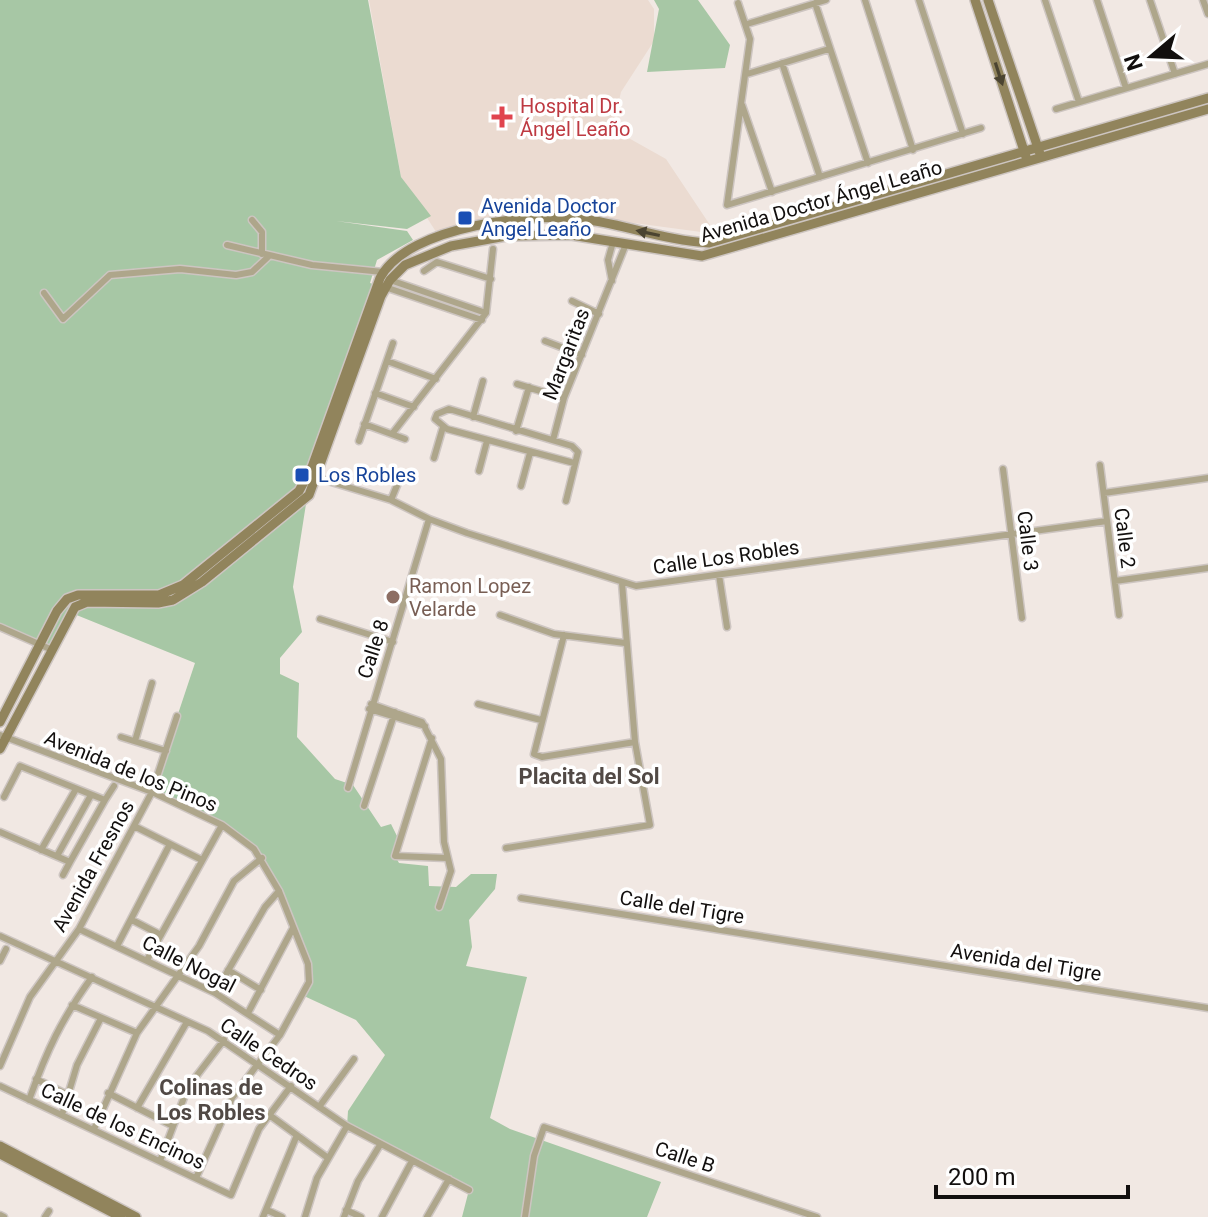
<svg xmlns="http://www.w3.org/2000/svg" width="1208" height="1217" font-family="Roboto,sans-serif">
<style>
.built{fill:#ebdbd1}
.green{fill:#a7c7a5}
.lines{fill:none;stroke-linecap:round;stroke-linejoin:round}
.street-casing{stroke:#cdc5c1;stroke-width:9}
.secondary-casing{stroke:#cdc5c1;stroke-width:12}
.street{stroke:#aea68b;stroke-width:6}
.secondary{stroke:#91845c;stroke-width:9}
.oneway{fill:#4b4431}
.health-dot{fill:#e0444e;stroke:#fff;stroke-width:3}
.transit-dot{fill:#1a4fb4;stroke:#fff;stroke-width:3}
.education-dot{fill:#8d6e63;stroke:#fff;stroke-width:3}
.labels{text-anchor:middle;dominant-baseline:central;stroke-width:7;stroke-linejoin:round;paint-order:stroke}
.health-label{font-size:20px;fill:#be3a42;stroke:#fff;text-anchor:start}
.street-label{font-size:20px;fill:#120f0e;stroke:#fff}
.transit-label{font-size:20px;fill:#164399;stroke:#fff;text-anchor:start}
.education-label{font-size:20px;fill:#785e54;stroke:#fff;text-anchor:start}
.neighbourhood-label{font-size:22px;font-weight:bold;fill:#514945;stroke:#fff}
</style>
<rect width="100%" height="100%" fill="#f1e8e3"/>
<path class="built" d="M 369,0 L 648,0 L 654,9 L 654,41 L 621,92 L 614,123 L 625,136 L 666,159 L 716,234 L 567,214 L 438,235 L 401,177 Z"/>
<path class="green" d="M 0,0 L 368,0 L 401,177 L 431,216 L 407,229 L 336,221 L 407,231 L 413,240 L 377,260 L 370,283 L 373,284 L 311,472 L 293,587 L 302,632 L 280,658 L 280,674 L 299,683 L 297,737 L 335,779 L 353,785 L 381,827 L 391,824 L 397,836 L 394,854 L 399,863 L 428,866 L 429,886 L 456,887 L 471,874 L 497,874 L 495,889 L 469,920 L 472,947 L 466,966 L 527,977 L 490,1118 L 510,1129 L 661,1182 L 647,1217 L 462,1217 L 469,1190 L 347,1126 L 348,1111 L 385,1055 L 356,1020 L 304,996 L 309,973 L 294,927 L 262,858 L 222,825 L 152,792 L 195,663 L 74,614 L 52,649 L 0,626 Z
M 654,0 L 698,0 L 730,45 L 725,68 L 647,72 L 659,9 Z"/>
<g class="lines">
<defs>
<path id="street" d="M 865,0 L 913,150
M 919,0 L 963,134
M 1045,0 L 1079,102
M 1097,0 L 1126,88
M 1150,0 L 1175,74
M 1203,0 L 1208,14
M 738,3 L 750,39 L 727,205 L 981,128
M 815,3 L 868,163
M 747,24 L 826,0
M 782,63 L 820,177
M 747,74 L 829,49
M 742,105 L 772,192
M 1056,109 L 1208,64
M 252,220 L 262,232 L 262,254
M 227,245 L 312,265 L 383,272
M 424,271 L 437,262 L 491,279
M 390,280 L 486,313
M 612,281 L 608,260 L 613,242
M 385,287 L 482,320
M 44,293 L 63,319 L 110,275 L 180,269 L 236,275 L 252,272 L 269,256
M 572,301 L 599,314
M 545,341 L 582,355
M 387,361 L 436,379
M 517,384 L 564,398
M 375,393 L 414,407
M 473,417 L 483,381
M 364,424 L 405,439
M 516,431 L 529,387
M 392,434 L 486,313 L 493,249
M 553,440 L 564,398 L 626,244
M 359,441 L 393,343
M 434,458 L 443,427
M 1100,465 L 1119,615
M 1003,469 L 1022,618
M 479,471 L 487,441
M 318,478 L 391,500 L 429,519 L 467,533 L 636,586 L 1107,521
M 521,486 L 530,453
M 1104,493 L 1208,478
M 391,500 L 400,478
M 566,501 L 578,452 L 572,446 L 449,409 L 437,414 L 435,419 L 447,429 L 574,463
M 719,575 L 727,627
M 1115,581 L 1208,568
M 500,615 L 554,634 L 625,643
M 320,619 L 393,642
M 0,627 L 50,649
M 564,635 L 534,754 L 542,757 L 635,742
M 371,704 L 422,722 L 441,759 L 444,842 L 451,871 L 439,907
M 478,704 L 541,720
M 369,709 L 425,726
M 0,735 L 152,792 L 222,825 L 254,849 L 279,891 L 308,964 L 309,982 L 280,1035 L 232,1098 L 196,1178
M 121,737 L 166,751
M 432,738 L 395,856 L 447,858
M 135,741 L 152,683
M 348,788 L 429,519
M 105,800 L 114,786
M 364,806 L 395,712
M 134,826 L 202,860
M 0,832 L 70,862 L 105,800 L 20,766 L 4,797
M 506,848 L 650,825 L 635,742 L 622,583
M 41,850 L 76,789
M 57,856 L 91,795
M 63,875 L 70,862
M 521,898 L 1208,1008
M 132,920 L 161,935
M 79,929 L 215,993 L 280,1035
M 0,936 L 208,1031 L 347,1126 L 469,1190
M 117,946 L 170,844
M 147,960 L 222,825
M 0,961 L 6,949
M 228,970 L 261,990
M 215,993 L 265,907 L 279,891
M 72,1005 L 137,1033
M 248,1013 L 293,928
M 0,1066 L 30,997 L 79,929 L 152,792 L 177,716
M 36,1079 L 68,1095
M 0,1086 L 231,1195 L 259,1129 L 291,1086
M 108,1093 L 173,1126
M 29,1100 C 47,1050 61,1020 92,977
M 319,1107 L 354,1059
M 137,1108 L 187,1022
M 268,1114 L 328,1158
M 62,1115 L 77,1065 L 101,1018
M 94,1129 L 137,1033 L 199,946 L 234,881 L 262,858
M 160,1161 L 188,1087 L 224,1040
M 267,1210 L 282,1217
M 346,1210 L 361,1217
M 0,1215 L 4,1217
M 45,1217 L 49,1211
M 263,1217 L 297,1135
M 305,1217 L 317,1178 L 347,1126
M 344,1217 L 358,1181 L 380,1145
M 382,1217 L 412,1161
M 427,1217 L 449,1179
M 525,1217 L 534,1156 L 544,1127 L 817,1217"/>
<path id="secondary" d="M 975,0 L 1026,157
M 988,0 L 1040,154
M 0,722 L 57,611 L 67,599 L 78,595 L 159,595 L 183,585 L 299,491 L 312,467 L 380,278 C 408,225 537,211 589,220 C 630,226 668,241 709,243 L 1208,98
M 0,749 L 75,607 L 87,602 L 158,603 L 173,600 L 202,582 L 309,495 L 381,296 L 390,280 L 405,265 L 451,246 L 506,236 L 571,235 L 702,256 L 1208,109
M 0,1146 L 136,1217
M 0,1154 L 121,1217"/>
</defs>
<use href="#street" class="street-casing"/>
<use href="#secondary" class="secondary-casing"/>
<use href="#street" class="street"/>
<use href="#secondary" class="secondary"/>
</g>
<defs><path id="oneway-solid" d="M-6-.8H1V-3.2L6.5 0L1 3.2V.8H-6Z" transform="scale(2)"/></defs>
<g class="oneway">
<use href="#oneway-solid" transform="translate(999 74) rotate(72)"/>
<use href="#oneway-solid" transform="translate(648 233) rotate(-168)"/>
</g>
<path class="health-dot" d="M498 105h8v8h8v8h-8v8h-8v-8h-8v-8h8z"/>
<g class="transit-dot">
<rect x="457" y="210" width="16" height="16" rx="4"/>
<rect x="294" y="467" width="16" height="16" rx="4"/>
</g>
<circle class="education-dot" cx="393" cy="597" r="8"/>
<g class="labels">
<g class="health-label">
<text x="520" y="106">Hospital Dr.<tspan x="520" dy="23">Ángel Leaño</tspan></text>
</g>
<g class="street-label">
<text transform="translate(821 201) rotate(-16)">Avenida Doctor Ángel Leaño</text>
<text transform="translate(566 354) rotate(-69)">Margaritas</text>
<text transform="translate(1125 538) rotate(83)">Calle 2</text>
<text transform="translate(1028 541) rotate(83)">Calle 3</text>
<text transform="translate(726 557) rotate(-8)">Calle Los Robles</text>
<text transform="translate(373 649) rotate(-72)">Calle 8</text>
<text transform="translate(131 771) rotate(22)">Avenida de los Pinos</text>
<text transform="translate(93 866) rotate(-61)">Avenida Fresnos</text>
<text transform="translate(682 907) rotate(9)">Calle del Tigre</text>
<text transform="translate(1026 962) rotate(9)">Avenida del Tigre</text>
<text transform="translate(189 964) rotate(27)">Calle Nogal</text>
<text transform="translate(269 1054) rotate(34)">Calle Cedros</text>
<text transform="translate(123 1126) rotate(25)">Calle de los Encinos</text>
<text transform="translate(685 1157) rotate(18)">Calle B</text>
</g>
<g class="transit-label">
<text x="481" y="206">Avenida Doctor<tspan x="481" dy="23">Angel Leaño</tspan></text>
<text x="318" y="475">Los Robles</text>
</g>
<g class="education-label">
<text x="409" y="586">Ramon Lopez<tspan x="409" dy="23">Velarde</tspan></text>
</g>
<g class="neighbourhood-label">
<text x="589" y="776">Placita del Sol</text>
<text x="211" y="1087">Colinas de<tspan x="211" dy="25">Los Robles</tspan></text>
</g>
</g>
<g transform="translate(1152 56) rotate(251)" stroke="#ffffff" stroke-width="6" paint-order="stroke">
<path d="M0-6L14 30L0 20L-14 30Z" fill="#120f0e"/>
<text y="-12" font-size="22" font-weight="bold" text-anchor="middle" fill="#120f0e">N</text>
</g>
<path d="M936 1185v12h192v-12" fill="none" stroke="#120f0e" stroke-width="4"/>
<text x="948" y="1185" font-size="24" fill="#120f0e" stroke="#ffffff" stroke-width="6" paint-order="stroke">200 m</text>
</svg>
